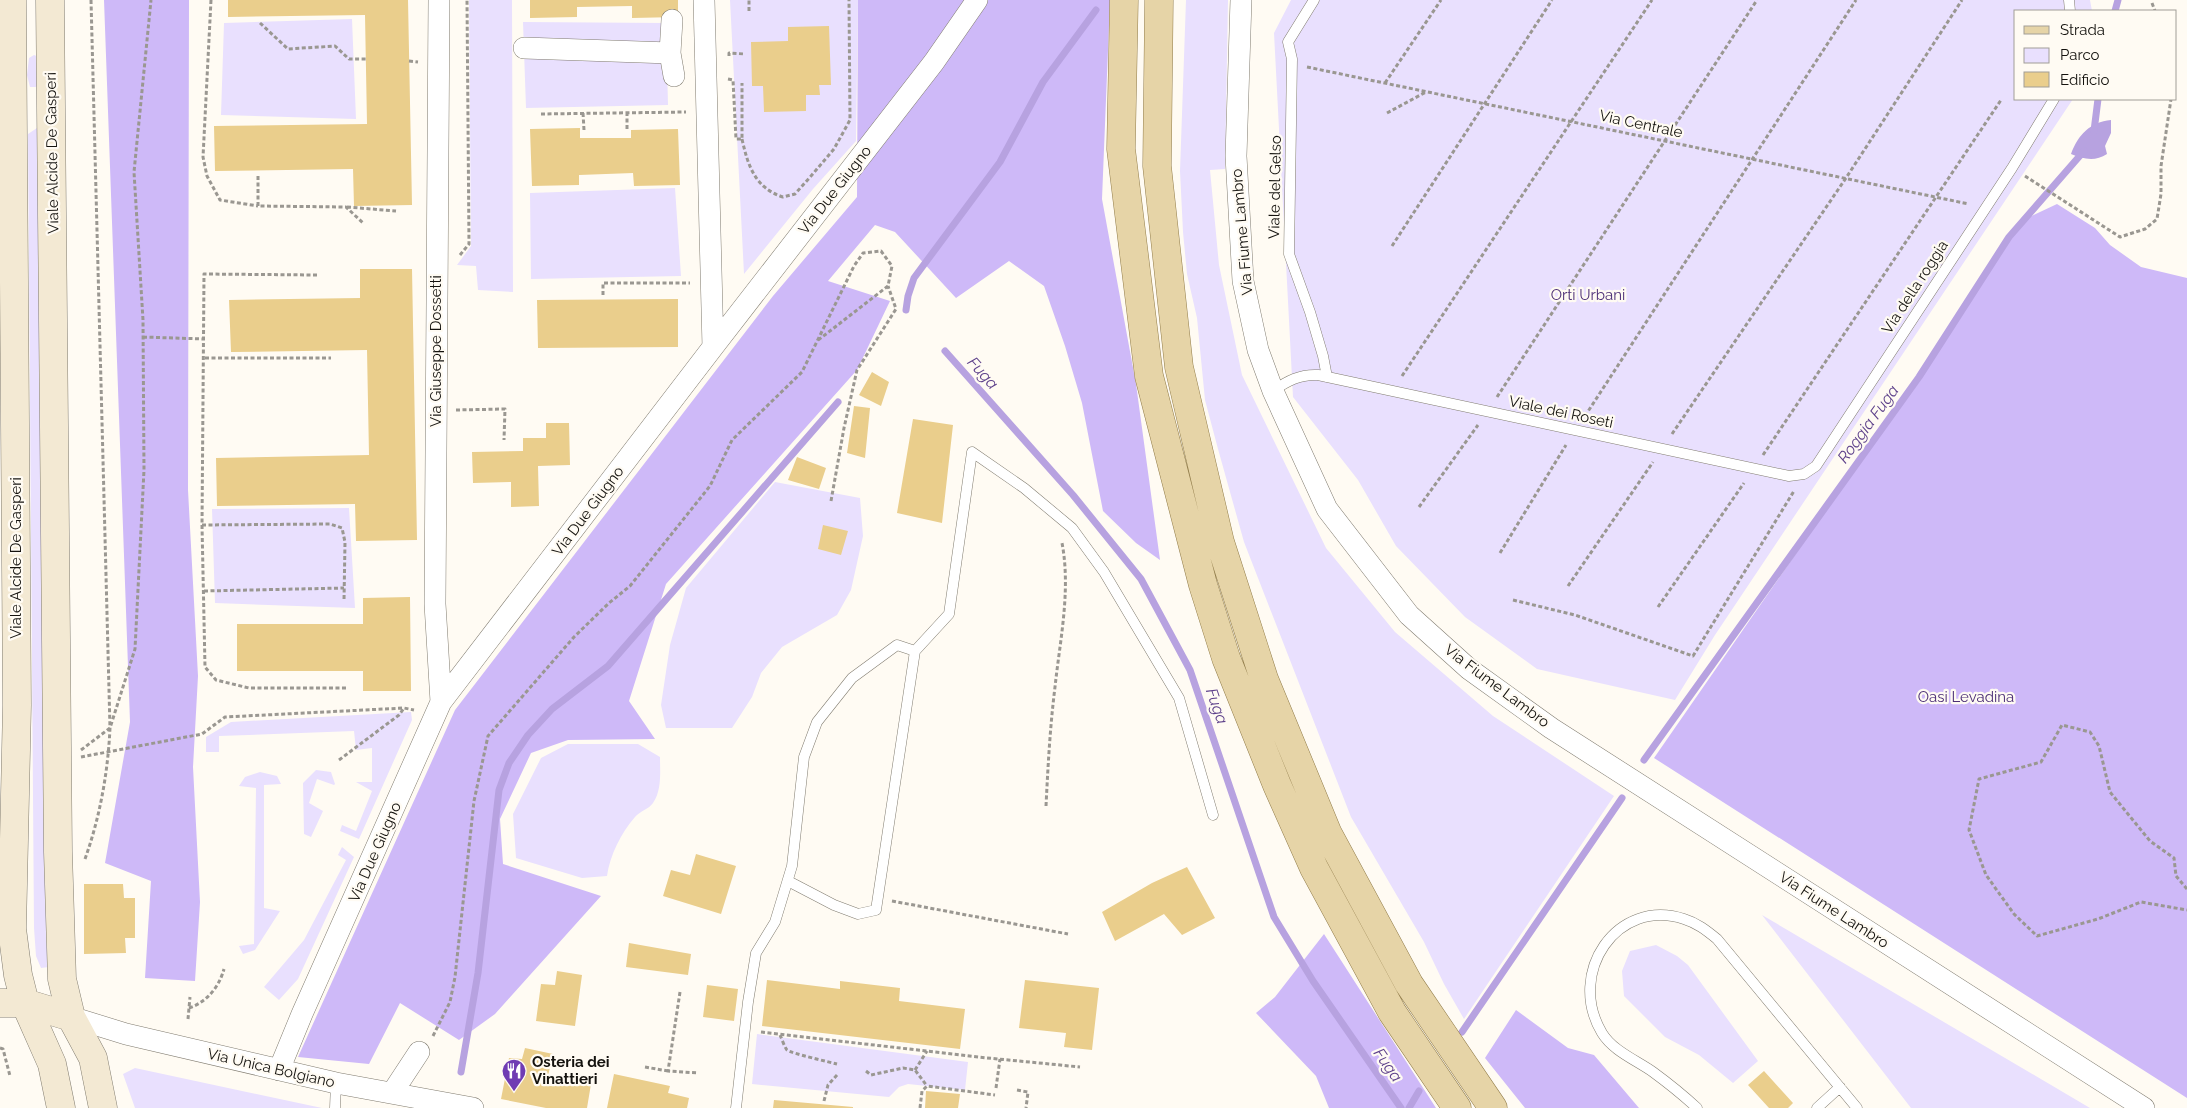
<svg xmlns="http://www.w3.org/2000/svg" width="2187" height="1108" font-family="Raleway,sans-serif">
<style>
.green{fill:#e9e0fe}
.forest{fill:#ceb9f8}
.water{fill:#b7a2e0}
.lines{fill:none;stroke-linecap:round;stroke-linejoin:round}
.stream{stroke:#b7a2e0;stroke-width:7}
.building{fill:#eace8c}
.lane-casing{stroke:#817c70;stroke-width:11}
.street-casing{stroke:#817c70;stroke-width:22}
.secondary-casing{stroke:#817c70;stroke-width:29}
.primary-casing{stroke:#927d4b;stroke-width:29}
.path{stroke:#9a9791;stroke-width:3;stroke-dasharray:4 2.5;stroke-linecap:butt}
.lane{stroke:#fff;stroke-width:10}
.street{stroke:#fff;stroke-width:21}
.secondary{stroke:#f3e9d3;stroke-width:28}
.primary{stroke:#e6d4a7;stroke-width:28}
.labels{text-anchor:middle;dominant-baseline:central;stroke-width:4.5;stroke-linejoin:round;paint-order:stroke}
.street-label{font-size:15px;fill:#14120e;stroke:#fffbf3}
.park-label{font-size:15px;fill:#4c2e76;stroke:#fffbf3}
.poi-label{font-size:15px;font-weight:bold;fill:#14120e;stroke:#fffbf3;text-anchor:start}
.water-label{font-size:16px;font-style:italic;fill:#5d408a;stroke:#fffbf3}
</style>
<rect width="100%" height="100%" fill="#fffbf3"/>
<path class="green" d="M 469,0 L 512,0 L 513,292 L 478,290 L 476,266 L 457,265 L 471,246 Z
M 730,0 L 858,0 L 856,141 L 813,189 L 744,274 Z
M 1186,0 L 1228,0 L 1225,169 L 1210,170 L 1219,265 L 1242,375 L 1326,548 L 1395,632 L 1493,716 L 1614,796 L 1464,1019 L 1444,984 L 1424,942 L 1351,817 L 1244,542 L 1218,449 L 1205,400 L 1197,318 L 1187,274 L 1183,232 L 1180,171 Z
M 1291,0 L 2090,0 L 2092,11 L 2016,11 L 2016,99 L 2073,99 L 1715,635 L 1675,700 L 1537,669 L 1465,617 L 1396,546 L 1358,480 L 1293,397 L 1274,33 Z
M 352,19 L 356,119 L 221,115 L 224,23 Z
M 523,22 L 666,23 L 668,105 L 526,108 Z
M 34,55 L 39,57 L 40,82 L 36,87 L 30,87 L 27,75 L 29,58 Z
M 37,128 L 40,131 L 46,940 L 49,967 L 41,968 L 36,956 L 34,928 L 28,134 Z
M 675,188 L 681,276 L 531,279 L 530,193 Z
M 775,482 L 860,498 L 863,536 L 851,590 L 837,615 L 782,647 L 761,673 L 752,697 L 732,728 L 666,728 L 661,705 L 670,645 L 686,588 Z
M 349,508 L 355,608 L 215,603 L 212,509 Z
M 411,712 L 412,720 L 359,839 L 340,831 L 342,825 L 356,831 L 372,791 L 356,782 L 372,782 L 372,748 L 356,750 L 354,731 L 219,736 L 219,752 L 206,752 L 206,737 L 231,722 Z
M 568,744 L 638,744 L 660,757 C 660,772 662,790 653,803 C 649,809 640,811 635,817 C 621,833 610,855 607,876 L 582,878 L 516,858 L 513,814 L 541,758 Z
M 316,770 L 331,772 L 335,784 L 334,785 L 317,779 L 309,803 L 323,811 L 311,837 L 304,834 L 303,783 Z
M 260,772 L 277,776 L 281,784 L 264,785 L 264,908 L 280,911 L 255,950 L 243,954 L 239,946 L 254,944 L 256,788 L 239,786 L 245,777 Z
M 342,847 L 354,857 L 298,979 L 279,1000 L 264,987 L 304,940 L 346,860 L 338,855 Z
M 1762,915 L 2090,1108 L 1911,1108 Z
M 1656,945 L 1677,956 L 1688,965 L 1758,1061 L 1733,1083 L 1699,1055 L 1665,1037 L 1624,996 L 1622,971 L 1630,951 Z
M 757,1034 L 968,1062 L 965,1090 L 908,1084 L 899,1087 L 889,1097 L 752,1084 Z
M 135,1068 L 322,1108 L 135,1108 L 123,1074 Z"/>
<path class="forest" d="M 104,0 L 189,0 L 188,490 L 198,676 L 193,767 L 200,902 L 195,981 L 145,978 L 151,881 L 105,863 L 130,722 Z
M 858,0 L 1110,0 L 1102,199 L 1136,384 L 1160,560 L 1136,543 L 1103,511 L 1082,403 L 1065,346 L 1044,286 L 1009,261 L 956,298 L 895,232 L 875,225 L 828,281 L 890,301 L 857,370 L 666,584 L 629,701 L 655,739 L 568,740 L 531,753 L 500,819 L 503,864 L 601,896 L 495,1014 L 459,1040 L 400,1003 L 369,1064 L 298,1057 L 455,710 L 773,296 L 857,197 Z
M 2057,204 L 2095,228 L 2110,245 L 2141,267 L 2187,278 L 2187,1098 L 1654,758 L 1936,352 L 2019,222 Z
M 1324,934 L 1436,1108 L 1329,1108 L 1316,1076 L 1256,1013 L 1275,997 Z
M 1516,1010 L 1568,1048 L 1594,1055 L 1639,1108 L 1525,1108 L 1485,1058 Z"/>
<path class="water" d="M 2111,120 L 2111,133 L 2105,146 L 2107,154 C 2095,162 2083,159 2071,154 C 2078,135 2090,122 2111,120 Z"/>
<g class="lines">
<path class="stream" d="M 2115,11 L 2118,0
M 2094,131 L 2098,99
M 906,310 L 908,296 L 914,278 L 1000,162 L 1043,82 L 1096,10
M 945,351 L 1073,495 L 1141,579 L 1190,670 L 1274,917 L 1313,981 L 1401,1108
M 1644,760 L 1919,377 L 2009,237 L 2084,151
M 1462,1032 L 1622,798
M 461,1072 L 478,973 L 499,790 L 509,763 L 528,735 L 552,709 L 608,666 L 838,402
M 1409,1108 L 1419,1091"/>
</g>
<path class="building" d="M 228,0 L 408,0 L 412,205 L 354,206 L 353,169 L 215,171 L 214,126 L 367,124 L 365,15 L 228,17 Z
M 530,0 L 678,0 L 678,17 L 632,18 L 632,6 L 577,7 L 577,17 L 530,18 Z
M 829,26 L 831,85 L 819,85 L 820,95 L 806,95 L 806,111 L 764,112 L 763,86 L 752,86 L 751,42 L 788,41 L 788,27 Z
M 580,128 L 580,138 L 631,138 L 631,130 L 678,129 L 680,185 L 634,186 L 633,173 L 579,175 L 579,185 L 532,186 L 530,129 Z
M 360,269 L 412,269 L 417,540 L 356,541 L 355,504 L 217,506 L 216,458 L 369,455 L 367,350 L 231,352 L 229,300 L 360,298 Z
M 678,299 L 678,347 L 538,348 L 537,300 Z
M 872,372 L 889,382 L 881,406 L 859,395 Z
M 854,406 L 870,408 L 865,458 L 847,453 Z
M 913,419 L 953,425 L 942,523 L 897,513 Z
M 546,423 L 569,423 L 570,465 L 538,466 L 539,506 L 511,507 L 511,482 L 473,483 L 472,452 L 523,451 L 523,438 L 546,438 Z
M 797,457 L 826,468 L 819,489 L 788,480 Z
M 823,525 L 848,531 L 841,555 L 818,549 Z
M 410,597 L 411,691 L 363,691 L 363,671 L 237,671 L 237,624 L 363,624 L 363,598 Z
M 696,854 L 736,866 L 721,914 L 663,896 L 671,870 L 690,875 Z
M 1187,867 L 1215,918 L 1182,935 L 1164,914 L 1115,941 L 1102,912 L 1152,883 Z
M 84,884 L 123,884 L 124,898 L 135,898 L 135,938 L 125,938 L 126,953 L 84,954 Z
M 629,943 L 691,954 L 688,975 L 626,967 Z
M 557,971 L 582,975 L 575,1026 L 536,1021 L 541,984 L 555,985 Z
M 767,980 L 840,989 L 840,981 L 900,988 L 899,1001 L 965,1009 L 960,1049 L 762,1026 Z
M 1025,980 L 1099,988 L 1092,1050 L 1064,1047 L 1066,1033 L 1019,1028 Z
M 707,985 L 738,989 L 734,1021 L 703,1017 Z
M 525,1048 L 553,1054 L 548,1076 L 591,1084 L 587,1108 L 546,1108 L 501,1099 L 509,1058 L 522,1059 Z
M 1764,1071 L 1793,1103 L 1788,1108 L 1769,1108 L 1748,1085 Z
M 614,1074 L 670,1086 L 668,1093 L 689,1098 L 687,1108 L 607,1108 Z
M 926,1091 L 960,1094 L 958,1108 L 925,1108 Z
M 774,1100 L 853,1107 L 853,1108 L 773,1108 Z"/>
<g class="lines">
<defs>
<path id="lane" d="M 1314,0 L 1288,42 L 1292,59 L 1289,254 L 1310,312 L 1323,356 L 1327,377
M 2069,0 L 2070,11
M 1273,391 C 1287,381 1300,374 1318,375 L 1789,476 L 1804,474 L 1816,466 L 2012,168 L 2054,99
M 915,651 L 949,614 L 972,452 L 1024,488 L 1072,528 L 1104,572 L 1179,698 L 1213,815
M 335,1108 L 336,1083
M 736,1108 L 748,1002 L 756,953 L 775,922 L 792,866 L 804,757 L 817,722 L 852,678 L 897,645 L 915,651 L 876,910 L 858,914 L 834,905 L 788,881
M 1697,1108 C 1683,1095 1668,1083 1653,1072 C 1636,1060 1613,1051 1602,1033 C 1566,973 1617,897 1684,919 C 1697,923 1706,930 1717,939 L 1857,1108
M 1817,1108 L 1840,1087"/>
<path id="street" d="M 439,0 L 435,604 L 441,702
M 704,0 L 713,347
M 1241,0 L 1236,156 L 1243,281 L 1258,350 L 1273,391 L 1327,509 L 1409,615 L 1469,669 L 1551,728 L 2144,1108
M 524,48 L 670,53 L 674,76
M 670,53 L 672,20
M 71,1017 L 126,1034 L 336,1083 L 473,1108
M 279,1070 L 302,1014 L 441,702 L 713,347 L 934,62 L 977,0
M 392,1093 L 419,1052"/>
<path id="secondary" d="M 12,0 L 17,705 L 12,929 L 18,975 L 25,1003 L 52,1064 L 61,1108
M 50,0 L 58,852 L 62,979 L 71,1017 L 93,1058 L 103,1108
M 0,1003 L 25,1003 L 71,1017"/>
<path id="primary" d="M 1124,0 L 1121,149 L 1149,376 L 1203,585 L 1226,658 L 1277,785 L 1314,868 L 1392,1012 L 1457,1108
M 1159,0 L 1157,166 L 1179,367 L 1220,542 L 1264,679 L 1328,834 L 1409,984 L 1493,1108"/>
</defs>
<use href="#lane" class="lane-casing"/>
<use href="#street" class="street-casing"/>
<use href="#secondary" class="secondary-casing"/>
<use href="#primary" class="primary-casing"/>
<path class="path" d="M 211,0 L 203,157 L 207,176 L 220,200 L 258,206
M 2152,3 L 2155,11
M 749,11 L 749,0
M 260,23 L 288,49 L 335,46 L 349,59 L 366,59
M 729,56 L 729,53 L 745,54
M 409,61 L 418,62
M 1307,67 L 1969,204
M 728,79 L 733,80 L 736,139 L 742,139 L 742,83
M 1385,83 L 1441,0
M 583,113 L 584,130
M 1387,113 L 1426,92
M 541,114 L 686,112
M 627,129 L 627,113
M 742,139 C 748,166 755,188 783,197 L 795,194 L 811,176 L 834,149 L 850,120 L 849,0
M 258,176 L 258,206 L 346,207 L 363,223
M 2025,176 L 2120,237 L 2145,229 L 2157,219 L 2161,194 L 2161,166 L 2171,99
M 347,207 L 396,211
M 1392,246 L 1552,0
M 460,255 L 469,244 L 467,0
M 317,275 L 204,274 L 202,525 L 205,667 L 216,680 L 249,688 L 348,688
M 603,295 L 603,283 L 690,283
M 143,337 L 205,339
M 205,358 L 331,358
M 1402,376 L 1652,0
M 1497,397 L 1757,0
M 456,410 L 505,409 L 504,440
M 1585,416 L 1856,0
M 1672,434 L 1846,178 L 1962,0
M 1763,455 L 2001,100
M 831,501 L 844,428 L 857,370 L 896,309 L 888,286
M 1419,507 L 1478,425
M 202,525 L 330,524 L 342,528 L 345,542 L 344,601
M 1500,553 L 1566,445
M 1568,586 L 1653,462
M 204,591 L 344,588
M 1513,600 L 1575,615 L 1693,656 L 1794,491
M 1658,607 L 1744,483
M 81,750 L 110,728 L 135,649 L 144,470 L 143,320 L 134,172 L 151,0
M 81,757 L 202,734 L 225,717 L 404,708 L 414,710
M 339,760 L 399,715 L 404,708
M 1046,806 C 1048,766 1050,727 1055,687 C 1060,640 1071,590 1062,543
M 85,859 C 100,817 108,772 110,728 L 91,0
M 2187,889 L 2176,876 L 2174,858 L 2150,841 L 2110,792 L 2099,746 L 2090,732 L 2062,725 L 2041,762 L 1979,779 L 1969,830 L 1986,875 L 2014,914 L 2037,936 L 2098,919 L 2141,902 L 2187,910
M 892,901 L 1068,934
M 680,992 L 668,1071 L 698,1073
M 189,1008 C 207,1002 219,987 224,969
M 188,1019 L 190,997
M 761,1032 L 978,1057 L 1080,1067
M 780,1035 C 782,1039 784,1046 787,1050 C 790,1053 829,1062 837,1064
M 433,1036 L 450,1002 L 455,977 L 474,801 L 488,736 L 574,637 L 609,603 L 630,586 L 710,486 L 732,440 L 802,372 L 854,266 L 863,253 L 881,251 L 892,266 L 888,286 L 817,341
M 0,1048 L 3,1049 L 10,1076
M 645,1067 L 668,1071
M 915,1070 L 927,1051
M 866,1071 L 871,1075 L 903,1068 L 915,1070 L 927,1086
M 996,1088 L 1000,1059
M 1017,1090 L 1028,1092 L 1026,1108
M 824,1101 L 828,1085 L 837,1075
M 920,1108 L 922,1091 L 927,1086 L 995,1095"/>
<use href="#lane" class="lane"/>
<use href="#street" class="street"/>
<use href="#secondary" class="secondary"/>
<use href="#primary" class="primary"/>
</g>
<defs>
<symbol id="restaurant-pin" viewBox="-11 -11 22 30"><path d="M0 17L-7.5 6A9.5 9.5 0 1 1 7.5 6Z" fill="#703cb3" stroke="#fffbf3"/><path d="M-5-6h1v4h1v-4h1v4h1v-4h1v5L-1.5 .5V6h-2V.5L-5-1ZM5-6V6H3V1.5H1.5Q1.5-4 5-6Z" fill="#fff"/></symbol>
</defs>
<g fill-rule="evenodd">
<use href="#restaurant-pin" x="500" y="1057" width="28" height="38"/>
</g>
<g class="labels">
<g class="street-label">
<text transform="translate(1641 124) rotate(12)">Via Centrale</text>
<text transform="translate(52 153) rotate(-91)">Viale Alcide De Gasperi</text>
<text transform="translate(1275 187) rotate(-89)">Viale del Gelso</text>
<text transform="translate(835 190) rotate(-52)">Via Due Giugno</text>
<text transform="translate(1242 232) rotate(-95)">Via Fiume Lambro</text>
<text transform="translate(1915 287) rotate(-57)">Via della roggia</text>
<text transform="translate(436 351) rotate(-90)">Via Giuseppe Dossetti</text>
<text transform="translate(1561 412) rotate(12)">Viale dei Roseti</text>
<text transform="translate(588 511) rotate(-53)">Via Due Giugno</text>
<text transform="translate(16 558) rotate(-90)">Viale Alcide De Gasperi</text>
<text transform="translate(1497 686) rotate(37)">Via Fiume Lambro</text>
<text transform="translate(375 852) rotate(-66)">Via Due Giugno</text>
<text transform="translate(1834 910) rotate(33)">Via Fiume Lambro</text>
<text transform="translate(271 1068) rotate(13)">Via Unica Bolgiano</text>
</g>
<g class="park-label">
<text x="1588" y="295">Orti Urbani</text>
<text x="1966" y="697">Oasi Levadina</text>
</g>
<g class="poi-label">
<text x="532" y="1062">Osteria dei<tspan x="532" dy="17">Vinattieri</tspan></text>
</g>
<g class="water-label">
<text transform="translate(983 373) rotate(48)">Fuga</text>
<text transform="translate(1868 424) rotate(-54)">Roggia Fuga</text>
<text transform="translate(1217 706) rotate(71)">Fuga</text>
<text transform="translate(1388 1065) rotate(55)">Fuga</text>
</g>
</g>
<rect x="2014" y="10" width="162" height="90" fill="#fffbf3" stroke="#a19e97"/>
<rect x="2024" y="26" width="25" height="8" fill="#e6d4a7" stroke="#a19e97"/>
<text x="2060" y="35" font-size="15" fill="#14120e">Strada</text>
<rect x="2024" y="48" width="25" height="15" fill="#e9e0fe" stroke="#a19e97"/>
<text x="2060" y="60" font-size="15" fill="#14120e">Parco</text>
<rect x="2024" y="72" width="25" height="15" fill="#eace8c" stroke="#a19e97"/>
<text x="2060" y="85" font-size="15" fill="#14120e">Edificio</text>
</svg>
